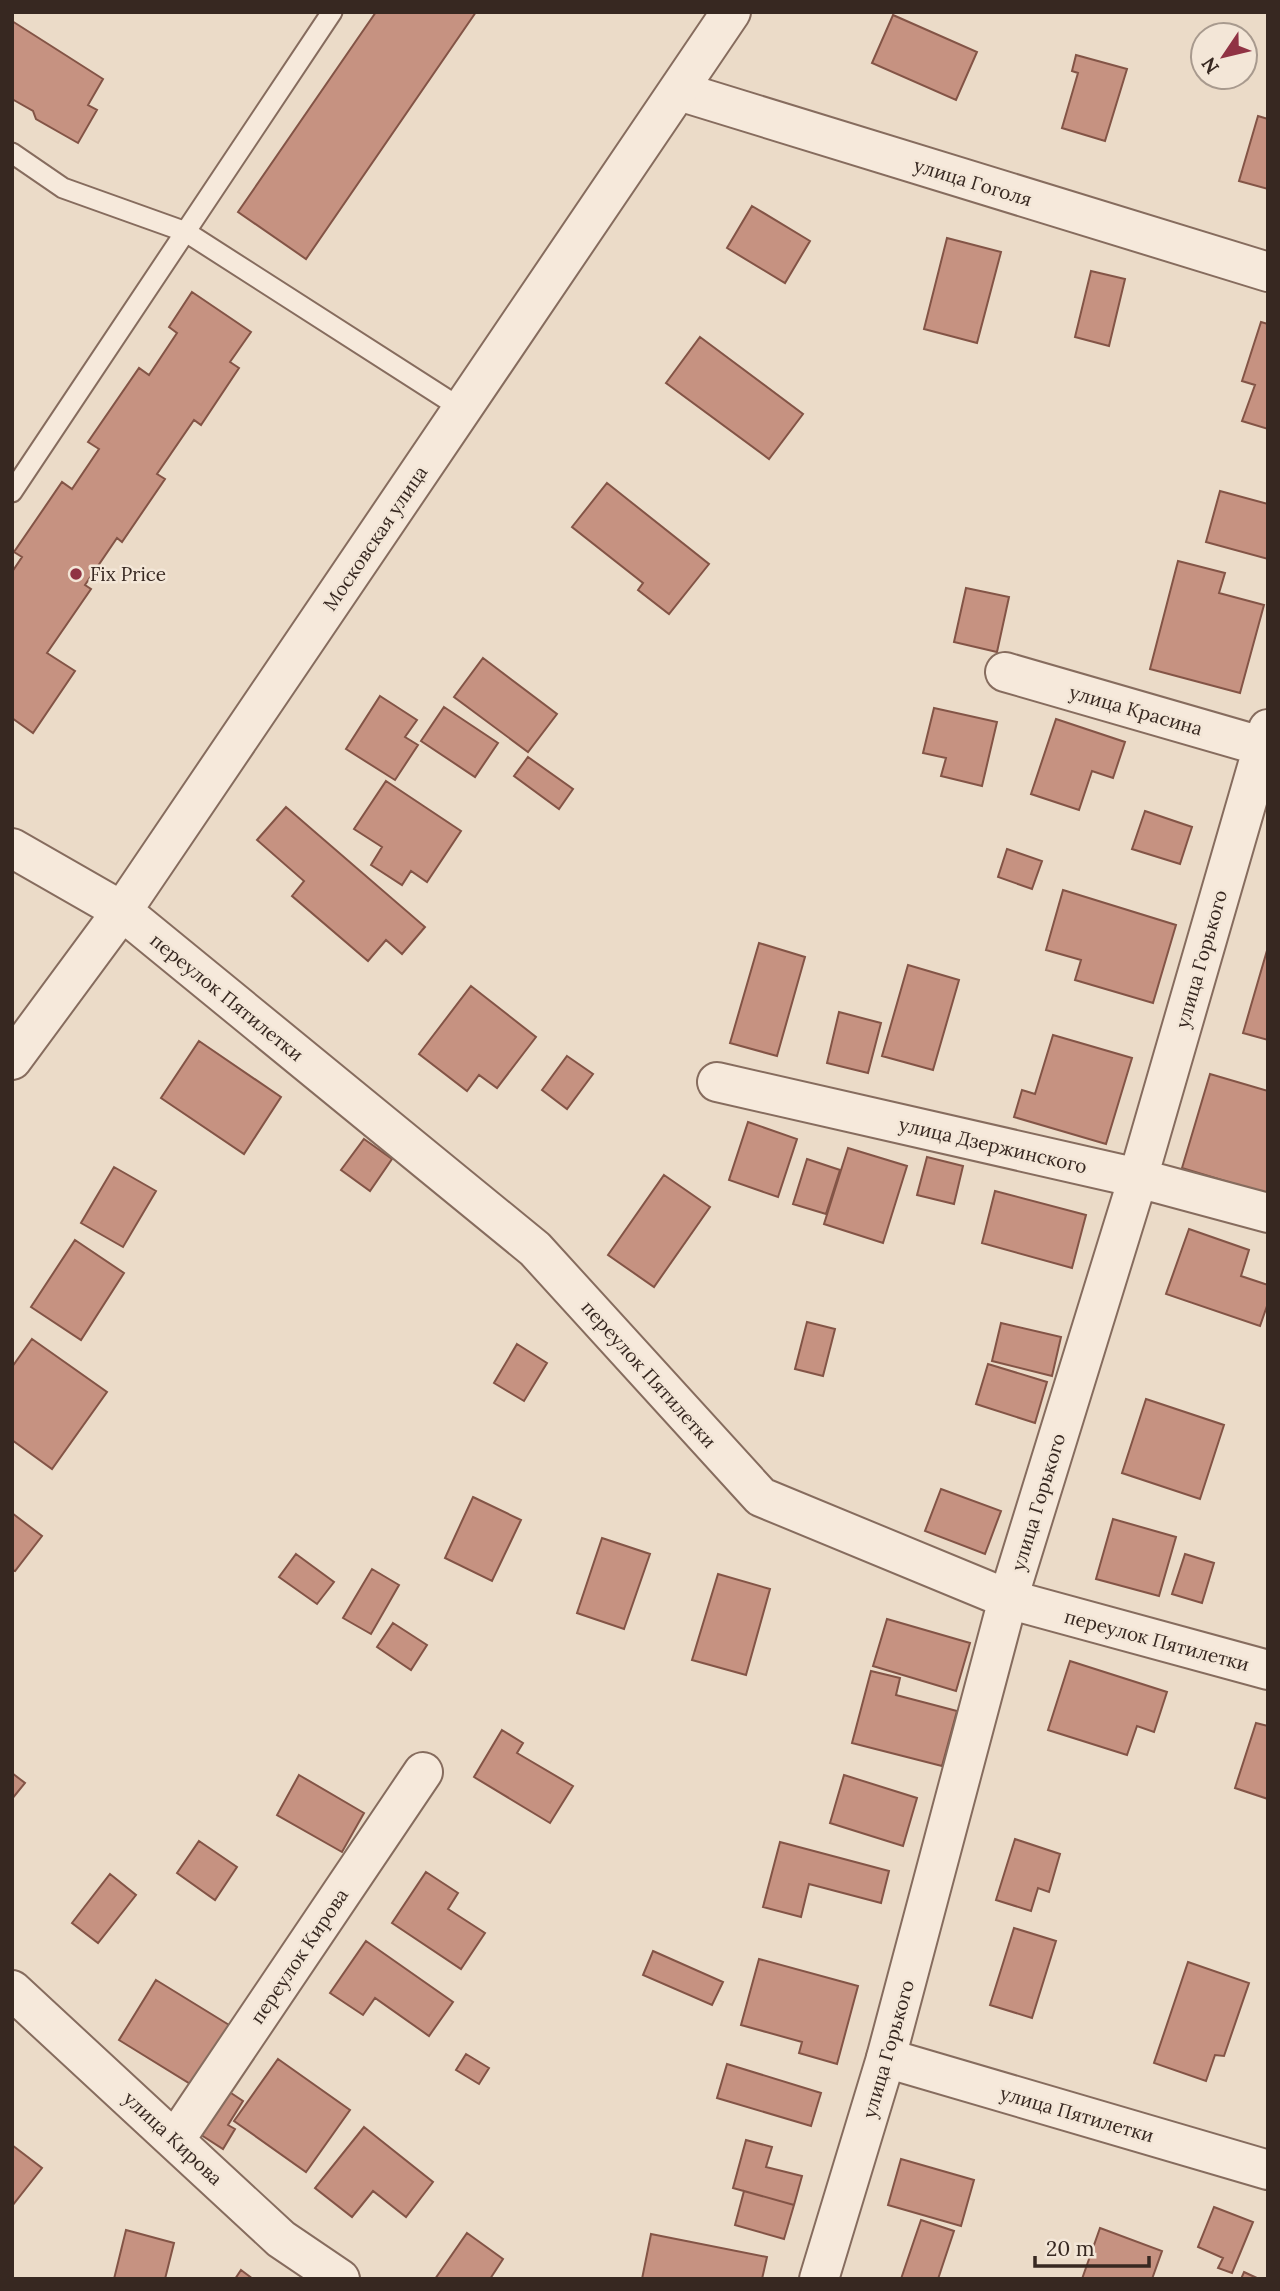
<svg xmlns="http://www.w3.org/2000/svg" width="1280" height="2291" font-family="Lora,serif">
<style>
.building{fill:#c69281;stroke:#835446;stroke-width:2}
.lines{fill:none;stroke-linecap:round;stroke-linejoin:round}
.service-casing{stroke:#866c5e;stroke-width:23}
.minor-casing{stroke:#866c5e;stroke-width:42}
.tertiary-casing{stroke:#866c5e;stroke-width:42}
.service{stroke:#f6e9db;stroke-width:19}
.minor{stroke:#f6e9db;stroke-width:38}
.tertiary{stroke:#f6e9db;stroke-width:38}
.poi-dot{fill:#903344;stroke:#f3e6d7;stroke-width:2.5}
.labels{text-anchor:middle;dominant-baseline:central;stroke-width:5;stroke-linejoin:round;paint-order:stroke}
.street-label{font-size:19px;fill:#372821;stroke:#f3e6d7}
.poi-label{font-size:19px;fill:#372821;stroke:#f3e6d7;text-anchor:start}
</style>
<rect width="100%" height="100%" fill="#ebdbc8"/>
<path class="building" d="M 376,12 L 476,12 L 306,259 L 238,212 Z
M 893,15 L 977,52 L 956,100 L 872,63 Z
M 12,21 L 103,79 L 88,105 L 97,110 L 78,143 L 36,119 L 33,111 L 12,99 Z
M 1076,55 L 1127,69 L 1105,141 L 1062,128 L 1078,73 L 1072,71 Z
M 1258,116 L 1268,119 L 1268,189 L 1239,181 Z
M 752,206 L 810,241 L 785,283 L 727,248 Z
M 947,238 L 1001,252 L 977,343 L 924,329 Z
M 1091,271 L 1125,279 L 1109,346 L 1075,337 Z
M 192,292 L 251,332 L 230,362 L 239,368 L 201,425 L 194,420 L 157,474 L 165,479 L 122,542 L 117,538 L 85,585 L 91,589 L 47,653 L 75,671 L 33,733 L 12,718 L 12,572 L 22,557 L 14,552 L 62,482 L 72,489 L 99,449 L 88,442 L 139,368 L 149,375 L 177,333 L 169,327 Z
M 1261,322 L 1268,324 L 1268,429 L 1242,421 L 1255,385 L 1242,381 Z
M 700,337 L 803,414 L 769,459 L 666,383 Z
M 607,483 L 709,564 L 669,614 L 638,590 L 643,583 L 572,527 Z
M 1220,491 L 1268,504 L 1268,559 L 1206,542 Z
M 1178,561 L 1225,573 L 1219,593 L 1264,605 L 1240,693 L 1150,669 Z
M 966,588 L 1009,597 L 997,652 L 954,642 Z
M 483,658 L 557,714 L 528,752 L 454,697 Z
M 380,696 L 417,720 L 405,737 L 418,745 L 395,780 L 346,749 Z
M 444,707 L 498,743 L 475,777 L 421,741 Z
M 934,708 L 997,722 L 982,786 L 941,776 L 946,758 L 923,753 Z
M 1056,719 L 1125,742 L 1113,778 L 1092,771 L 1079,810 L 1031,794 Z
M 528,757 L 573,789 L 559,809 L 514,776 Z
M 386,781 L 461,831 L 427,882 L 411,871 L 402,885 L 371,865 L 382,847 L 354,829 Z
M 286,807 L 425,927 L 402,954 L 386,940 L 368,961 L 292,896 L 304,881 L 257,840 Z
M 1145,811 L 1192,827 L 1180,864 L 1132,849 Z
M 1007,849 L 1042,861 L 1032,889 L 998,877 Z
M 1063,890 L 1176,925 L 1153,1003 L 1075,980 L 1081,960 L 1046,950 Z
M 759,943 L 805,957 L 777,1056 L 730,1043 Z
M 1268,947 L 1268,1040 L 1243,1033 Z
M 908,965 L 959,980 L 933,1070 L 882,1056 Z
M 471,986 L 536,1037 L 497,1088 L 479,1075 L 467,1091 L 419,1054 Z
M 839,1012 L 881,1023 L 868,1073 L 827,1063 Z
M 1053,1035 L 1132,1058 L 1106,1144 L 1014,1117 L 1022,1090 L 1035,1094 Z
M 199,1041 L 281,1097 L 244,1154 L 161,1098 Z
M 567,1056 L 593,1074 L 567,1109 L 542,1090 Z
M 1210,1074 L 1268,1091 L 1268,1194 L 1182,1168 Z
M 748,1122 L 797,1139 L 778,1197 L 729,1180 Z
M 364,1139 L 392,1159 L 370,1191 L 341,1170 Z
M 848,1148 L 907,1166 L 883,1243 L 824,1224 Z
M 927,1157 L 963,1166 L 954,1204 L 917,1195 Z
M 807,1159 L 840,1170 L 826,1214 L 793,1204 Z
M 114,1167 L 156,1191 L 123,1247 L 81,1223 Z
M 664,1175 L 710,1207 L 654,1287 L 608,1255 Z
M 995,1191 L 1086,1215 L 1072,1268 L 982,1243 Z
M 1189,1229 L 1249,1250 L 1241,1276 L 1268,1285 L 1268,1303 L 1260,1326 L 1166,1294 Z
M 75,1240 L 124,1273 L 81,1340 L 31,1307 Z
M 807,1322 L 835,1329 L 823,1376 L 795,1369 Z
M 1001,1323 L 1061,1337 L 1052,1376 L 992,1361 Z
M 32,1339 L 107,1392 L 52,1469 L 12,1440 L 12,1367 Z
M 517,1344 L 547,1363 L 524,1401 L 494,1383 Z
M 988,1364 L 1047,1382 L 1035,1423 L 976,1404 Z
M 1146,1399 L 1224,1425 L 1200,1499 L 1122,1473 Z
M 941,1489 L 1001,1511 L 985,1554 L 925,1531 Z
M 473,1497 L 521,1520 L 492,1581 L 445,1558 Z
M 12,1513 L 42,1536 L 15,1571 L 12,1570 Z
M 1113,1519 L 1176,1537 L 1159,1596 L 1096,1579 Z
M 602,1538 L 650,1554 L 624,1629 L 577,1613 Z
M 296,1554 L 334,1582 L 317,1604 L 279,1577 Z
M 1185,1554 L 1214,1563 L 1202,1603 L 1172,1594 Z
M 372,1569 L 399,1585 L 371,1634 L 343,1618 Z
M 718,1574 L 770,1589 L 746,1675 L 692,1660 Z
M 887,1619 L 970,1643 L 956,1691 L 873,1666 Z
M 393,1623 L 427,1645 L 411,1670 L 377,1647 Z
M 1070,1661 L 1167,1692 L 1154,1732 L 1137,1726 L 1127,1755 L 1048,1730 Z
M 871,1671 L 900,1678 L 896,1695 L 957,1711 L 942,1766 L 852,1743 Z
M 1256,1723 L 1268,1726 L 1268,1799 L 1235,1788 Z
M 502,1730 L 523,1743 L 517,1753 L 573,1786 L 550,1823 L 474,1777 Z
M 12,1773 L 25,1783 L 12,1799 Z
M 299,1775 L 364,1813 L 342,1852 L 277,1815 Z
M 844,1775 L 917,1798 L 903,1846 L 830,1823 Z
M 1015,1839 L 1060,1854 L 1049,1892 L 1038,1888 L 1031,1911 L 996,1900 Z
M 199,1841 L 237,1867 L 215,1900 L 177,1873 Z
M 780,1842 L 889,1871 L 881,1903 L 809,1884 L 801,1917 L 763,1907 Z
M 426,1872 L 458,1893 L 448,1909 L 485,1933 L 461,1969 L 392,1923 Z
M 110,1874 L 136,1895 L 98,1943 L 72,1923 Z
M 1014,1928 L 1056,1941 L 1032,2018 L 990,2005 Z
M 366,1941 L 453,2002 L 429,2036 L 375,1998 L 363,2015 L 330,1993 Z
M 653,1951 L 723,1982 L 712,2005 L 643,1975 Z
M 759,1959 L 858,1986 L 837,2064 L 799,2053 L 802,2042 L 741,2025 Z
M 1188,1962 L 1249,1983 L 1224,2056 L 1215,2055 L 1206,2081 L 1154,2063 Z
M 156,1980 L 234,2028 L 197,2088 L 119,2040 Z
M 466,2054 L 489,2068 L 479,2084 L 456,2070 Z
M 278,2059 L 350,2110 L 306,2172 L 234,2121 Z
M 727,2064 L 821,2093 L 811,2126 L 717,2098 Z
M 222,2087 L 243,2101 L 228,2125 L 235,2129 L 223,2149 L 195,2131 Z
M 364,2127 L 433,2182 L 406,2217 L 373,2191 L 352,2217 L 315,2188 Z
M 746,2140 L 772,2147 L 766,2167 L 802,2176 L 794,2205 L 733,2188 Z
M 12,2145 L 42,2168 L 12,2206 Z
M 901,2159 L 974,2180 L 961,2226 L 888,2205 Z
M 744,2191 L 794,2205 L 784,2239 L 735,2225 Z
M 1214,2207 L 1253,2222 L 1232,2273 L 1218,2268 L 1223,2258 L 1198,2247 Z
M 921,2220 L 954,2231 L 938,2279 L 901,2279 Z
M 1100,2228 L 1162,2251 L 1152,2279 L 1082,2279 Z
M 126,2230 L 174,2243 L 165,2279 L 114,2279 Z
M 467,2233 L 503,2259 L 490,2279 L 435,2279 Z
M 651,2234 L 767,2257 L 762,2279 L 642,2279 Z
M 241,2270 L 253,2279 L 235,2279 Z
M 1244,2272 L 1259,2279 L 1241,2279 Z"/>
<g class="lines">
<defs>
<path id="service" d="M 12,153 L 63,188 L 186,232 L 462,409
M 12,492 L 332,12"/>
<path id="minor" d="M 679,91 L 1268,272
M 1005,672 L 1268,748
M 1268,729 L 1138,1178 L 1008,1599 L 1268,1670
M 717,1082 L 1138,1178 L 1268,1213
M 12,1990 L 281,2239 L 340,2279
M 886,2058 L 1268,2170
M 175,2140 L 423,1772"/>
<path id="tertiary" d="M 12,848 L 122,911 L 535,1249 L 761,1497 L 1008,1599 L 886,2058 L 819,2279
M 12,1060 L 122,911 L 731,12"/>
</defs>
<use href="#service" class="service-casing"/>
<use href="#minor" class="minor-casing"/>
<use href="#tertiary" class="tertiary-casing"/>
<use href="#service" class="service"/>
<use href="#minor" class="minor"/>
<use href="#tertiary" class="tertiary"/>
</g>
<circle class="poi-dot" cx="76" cy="574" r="7"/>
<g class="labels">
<g class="street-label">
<text transform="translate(973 182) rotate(17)">улица Гоголя</text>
<text transform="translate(375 538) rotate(-56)">Московская улица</text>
<text transform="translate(1136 710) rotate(16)">улица Красина</text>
<text transform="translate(1201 959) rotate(-74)">улица Горького</text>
<text transform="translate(227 997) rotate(39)">переулок Пятилетки</text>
<text transform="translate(993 1145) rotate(13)">улица Дзержинского</text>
<text transform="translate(649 1374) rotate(48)">переулок Пятилетки</text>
<text transform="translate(1038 1502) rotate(-73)">улица Горького</text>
<text transform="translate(1157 1640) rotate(15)">переулок Пятилетки</text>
<text transform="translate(299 1956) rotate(-56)">переулок Кирова</text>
<text transform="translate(888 2049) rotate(-74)">улица Горького</text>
<text transform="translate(1077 2114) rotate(16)">улица Пятилетки</text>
<text transform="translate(173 2138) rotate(43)">улица Кирова</text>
</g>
<g class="poi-label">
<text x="90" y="574">Fix Price</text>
</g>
</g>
<rect width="1280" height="2291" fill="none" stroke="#372821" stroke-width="28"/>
<g transform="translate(1224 56) rotate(235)"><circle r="33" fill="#f3e6d7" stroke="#a89a8e" stroke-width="2"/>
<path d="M0-5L12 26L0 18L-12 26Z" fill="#903344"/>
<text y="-10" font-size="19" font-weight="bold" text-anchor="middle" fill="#372821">N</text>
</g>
<path d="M1035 2256v10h114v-10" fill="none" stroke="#372821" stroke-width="3.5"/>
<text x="1046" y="2256" font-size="21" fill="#372821" stroke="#f3e6d7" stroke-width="5" paint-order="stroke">20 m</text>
</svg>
